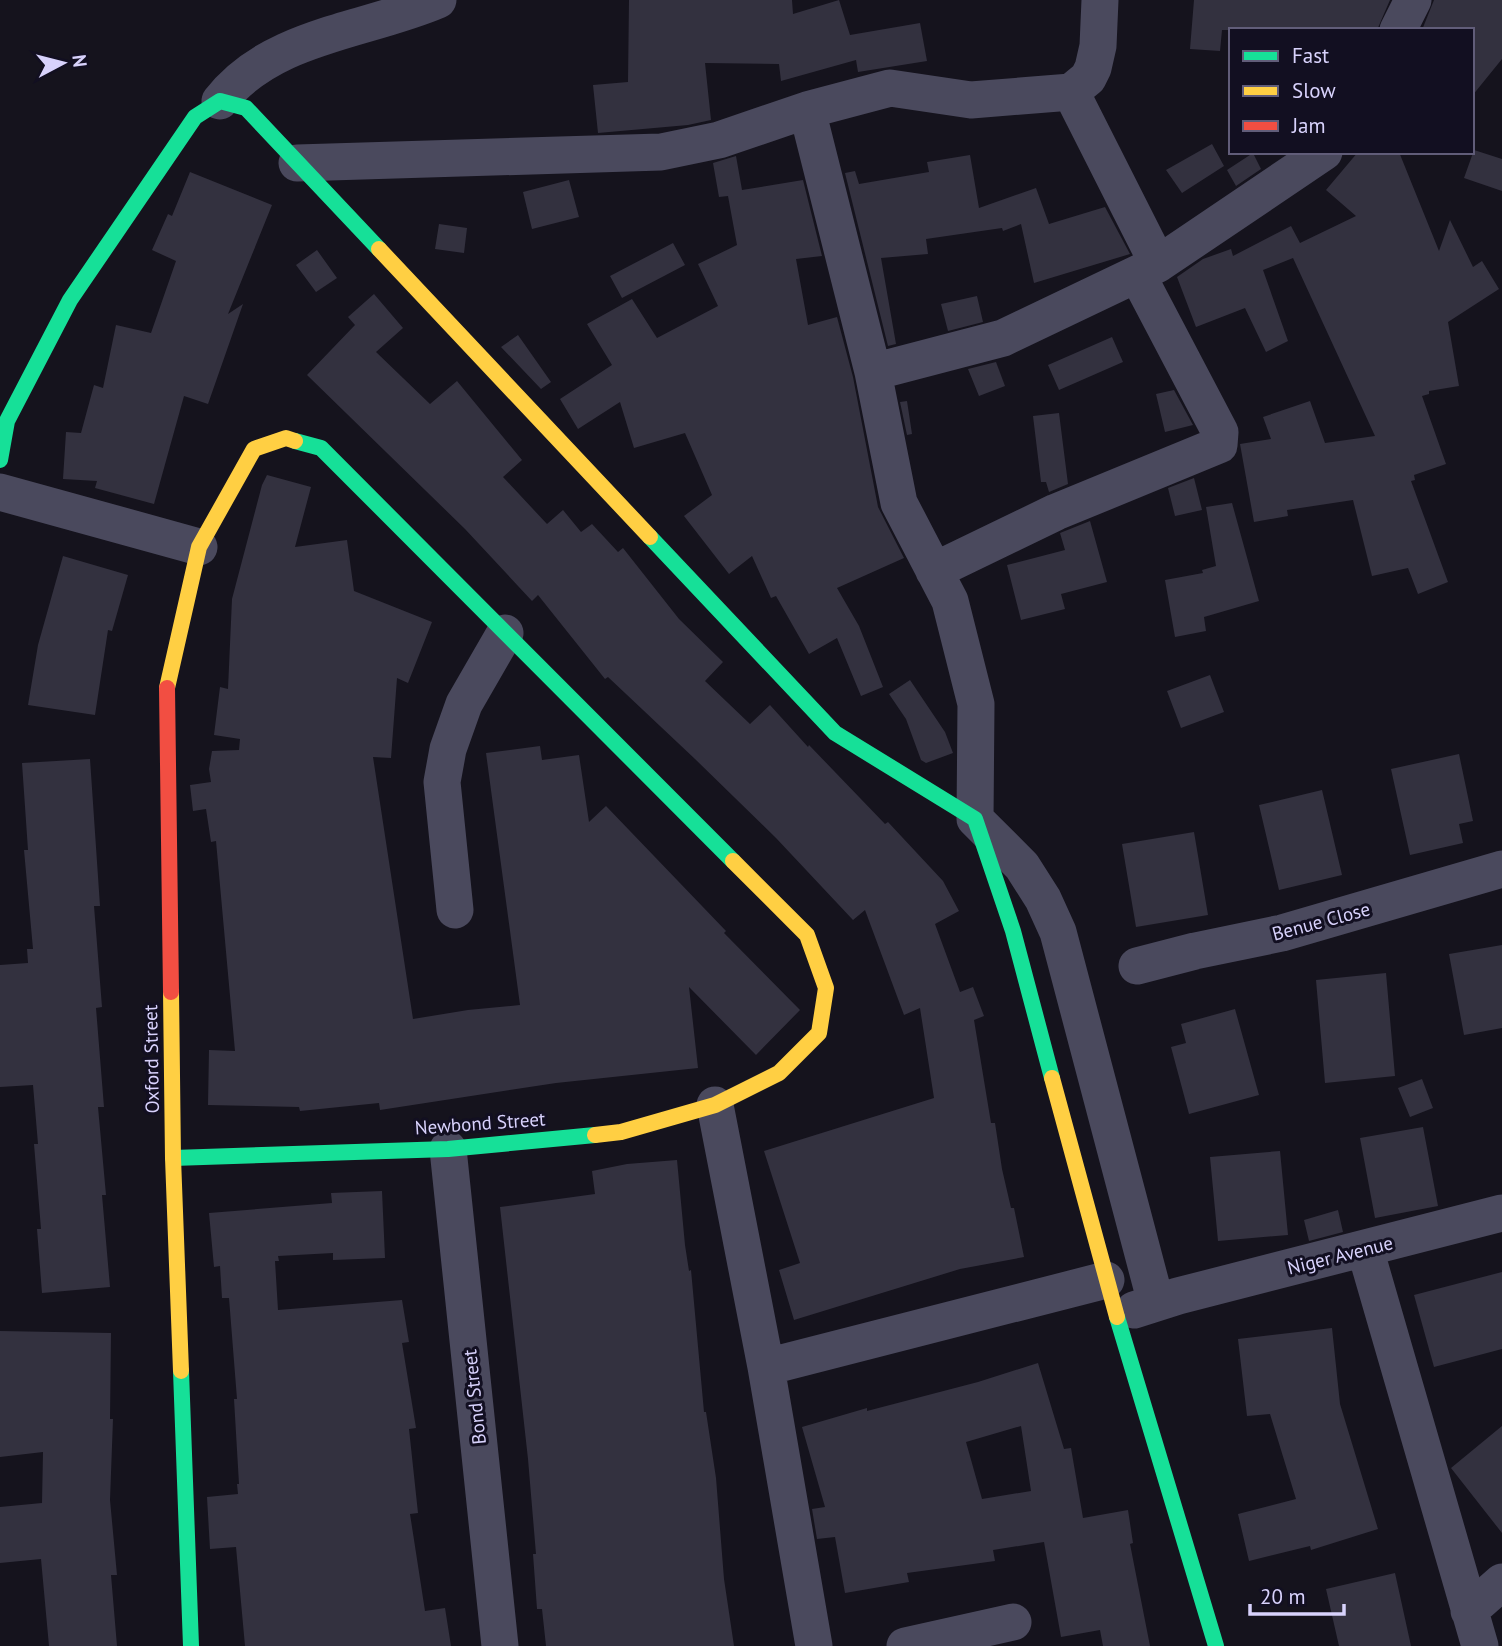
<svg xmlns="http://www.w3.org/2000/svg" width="1502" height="1646" font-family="'PT Sans',sans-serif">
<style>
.building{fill:#33313f;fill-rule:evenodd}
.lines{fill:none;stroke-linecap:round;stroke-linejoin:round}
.street{stroke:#4a495d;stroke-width:37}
.fast{stroke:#16e098;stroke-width:16}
.slow{stroke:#ffcf43;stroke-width:16}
.jam{stroke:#f24e42;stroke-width:16}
.labels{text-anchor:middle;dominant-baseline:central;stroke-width:6;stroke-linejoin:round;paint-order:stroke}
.street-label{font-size:19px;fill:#d8d2fc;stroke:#120f21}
</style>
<rect width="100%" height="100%" fill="#15131d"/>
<path class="building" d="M 629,0 L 792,0 L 793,14 L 839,0 L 850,35 L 920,23 L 927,61 L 858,72 L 856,60 L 781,81 L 779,64 L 705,63 L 711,120 L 688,125 L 598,133 L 593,85 L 628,82 Z
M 1194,0 L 1390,0 L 1377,30 L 1222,30 L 1220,51 L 1190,49 Z
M 1434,0 L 1502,0 L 1502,59 L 1472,96 L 1472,30 L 1422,30 Z
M 1212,144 L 1224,166 L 1182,193 L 1166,170 Z
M 1474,150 L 1502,159 L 1502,191 L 1464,178 Z
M 1358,152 L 1399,152 L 1439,251 L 1450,220 L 1473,267 L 1482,261 L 1499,289 L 1448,322 L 1459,386 L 1429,391 L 1429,394 L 1422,396 L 1446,464 L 1414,475 L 1415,480 L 1411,481 L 1448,582 L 1418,594 L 1408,568 L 1372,576 L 1353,500 L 1287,510 L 1288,516 L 1254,522 L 1240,444 L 1271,439 L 1263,417 L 1310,401 L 1325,443 L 1375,436 L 1293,258 L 1263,270 L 1288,341 L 1266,352 L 1245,308 L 1196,327 L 1177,277 L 1203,259 L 1231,249 L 1233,256 L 1291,226 L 1300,243 L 1356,216 L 1326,190 Z
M 1253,153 L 1261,169 L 1236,186 L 1227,170 Z
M 970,155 L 979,208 L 1036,188 L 1049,224 L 1105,207 L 1130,254 L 1034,283 L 1021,224 L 1003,231 L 1002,228 L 926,239 L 928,254 L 881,258 L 896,344 L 888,346 L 845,173 L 855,171 L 859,184 L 929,172 L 927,162 Z
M 736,156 L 742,190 L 803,180 L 822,256 L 796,259 L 808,325 L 837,317 L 853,377 L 878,507 L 904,558 L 837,588 L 859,626 L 883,687 L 861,696 L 837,638 L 809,654 L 776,596 L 771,598 L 752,556 L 729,574 L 684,516 L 712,495 L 685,433 L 634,448 L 620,402 L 578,429 L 560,399 L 612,365 L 587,324 L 632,299 L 657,338 L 718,306 L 698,264 L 737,245 L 728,196 L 719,197 L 713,163 Z
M 190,172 L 272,205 L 228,314 L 243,304 L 208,404 L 184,396 L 154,504 L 95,488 L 97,481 L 63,479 L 66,432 L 81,433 L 94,385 L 103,388 L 116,325 L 151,333 L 176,261 L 152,250 L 168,214 L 172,216 Z
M 569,180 L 579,217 L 532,229 L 523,192 Z
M 439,224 L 467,228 L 464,253 L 435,249 Z
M 673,243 L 685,265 L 622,298 L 610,276 Z
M 317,250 L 337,278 L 316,292 L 296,265 Z
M 374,294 L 403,328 L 376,352 L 430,404 L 457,381 L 522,460 L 503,477 L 547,524 L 563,510 L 581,532 L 592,524 L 618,552 L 623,548 L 679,619 L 723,662 L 705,681 L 750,724 L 770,705 L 808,747 L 809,745 L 885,824 L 888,822 L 943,881 L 959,911 L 935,924 L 960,992 L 973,987 L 984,1016 L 974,1020 L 991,1123 L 995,1123 L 1002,1169 L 1011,1208 L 1014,1208 L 1024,1257 L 960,1269 L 794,1320 L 779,1270 L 800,1263 L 764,1151 L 934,1098 L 920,1008 L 904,1015 L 865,910 L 853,920 L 776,838 L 695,759 L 608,677 L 605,679 L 538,595 L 532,601 L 465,529 L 307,375 L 355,325 L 348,317 Z
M 977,296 L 983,322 L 948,331 L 941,304 Z
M 518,335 L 551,382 L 541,389 L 501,347 Z
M 1112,337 L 1123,362 L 1059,390 L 1048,365 Z
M 996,362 L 1005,386 L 979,396 L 968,369 Z
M 1174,390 L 1193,425 L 1165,432 L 1156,394 Z
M 907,401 L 912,434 L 907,435 L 900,402 Z
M 1059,413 L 1068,484 L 1049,492 L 1046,482 L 1041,482 L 1033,416 Z
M 267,475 L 311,487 L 295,547 L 347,540 L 354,591 L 432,622 L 408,683 L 397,678 L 391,758 L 373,757 L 413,1019 L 468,1010 L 520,1005 L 486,753 L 540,746 L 542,760 L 579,755 L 589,822 L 606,806 L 726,931 L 724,933 L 800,1010 L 756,1055 L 689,987 L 698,1068 L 556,1083 L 380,1110 L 379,1103 L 300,1111 L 299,1107 L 208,1105 L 209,1050 L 235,1051 L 216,841 L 211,842 L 206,809 L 193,811 L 190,785 L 211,782 L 209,769 L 212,751 L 239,750 L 240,739 L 214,735 L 220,687 L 228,689 L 232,599 L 262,485 Z
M 1194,478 L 1202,510 L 1175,516 L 1168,488 Z
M 1232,503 L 1259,601 L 1204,617 L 1206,631 L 1175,637 L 1165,580 L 1203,573 L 1202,570 L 1216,566 L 1206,507 Z
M 1090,521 L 1107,582 L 1061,594 L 1065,609 L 1021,620 L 1007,565 L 1065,550 L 1060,533 Z
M 63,556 L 128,575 L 112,631 L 108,630 L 95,715 L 28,705 L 38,645 Z
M 1210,675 L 1224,712 L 1181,728 L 1167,691 Z
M 910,680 L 945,732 L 953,753 L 926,763 L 921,760 L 906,719 L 889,694 Z
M 1459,754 L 1473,821 L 1459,824 L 1463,843 L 1410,855 L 1391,769 Z
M 90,759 L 100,906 L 94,906 L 102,1007 L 96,1008 L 104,1107 L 98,1107 L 106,1195 L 102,1195 L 110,1287 L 42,1293 L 37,1229 L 41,1229 L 34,1144 L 38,1144 L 33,1085 L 0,1087 L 0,965 L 28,963 L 27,949 L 33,949 L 24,850 L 28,850 L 22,763 Z
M 1322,790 L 1342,875 L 1279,890 L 1259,805 Z
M 1194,832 L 1208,915 L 1136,927 L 1122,844 Z
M 1502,945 L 1502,1028 L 1464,1035 L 1449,954 Z
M 1386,973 L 1395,1076 L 1325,1083 L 1316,980 Z
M 1235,1009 L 1259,1095 L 1189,1114 L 1171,1047 L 1186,1043 L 1181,1024 Z
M 1422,1079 L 1433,1108 L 1410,1117 L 1398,1088 Z
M 1423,1127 L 1438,1206 L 1375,1218 L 1360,1138 Z
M 1280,1151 L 1288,1235 L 1218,1241 L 1210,1157 Z
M 677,1160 L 685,1245 L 689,1271 L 691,1270 L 704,1412 L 706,1412 L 716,1478 L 724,1579 L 734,1646 L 546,1646 L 542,1609 L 537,1609 L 533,1554 L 536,1554 L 528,1459 L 500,1207 L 595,1194 L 592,1171 L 627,1164 Z
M 382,1191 L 385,1258 L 333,1260 L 333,1253 L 278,1256 L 279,1261 L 275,1261 L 278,1310 L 402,1300 L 409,1342 L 402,1343 L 416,1428 L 409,1429 L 418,1513 L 410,1514 L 425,1611 L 445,1608 L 451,1646 L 245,1646 L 236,1547 L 210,1549 L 209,1532 L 207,1497 L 238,1494 L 237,1484 L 239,1484 L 234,1399 L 237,1399 L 229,1298 L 222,1298 L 220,1266 L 214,1267 L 209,1213 L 332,1203 L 331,1193 Z
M 1338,1210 L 1343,1232 L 1309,1241 L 1304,1220 Z
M 1502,1272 L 1502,1349 L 1434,1367 L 1414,1295 Z
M 1332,1328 L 1340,1404 L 1378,1529 L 1311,1550 L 1310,1546 L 1249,1561 L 1238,1514 L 1296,1499 L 1270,1414 L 1247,1416 L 1238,1339 Z
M 0,1331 L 111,1333 L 110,1419 L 113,1419 L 110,1500 L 117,1575 L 111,1575 L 117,1646 L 49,1646 L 41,1559 L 0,1563 L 0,1507 L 42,1503 L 43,1452 L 0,1457 Z
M 1038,1363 L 1064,1449 L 1071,1448 L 1083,1518 L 1128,1510 L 1133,1543 L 1130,1544 L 1150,1646 L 1103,1646 L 1100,1630 L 1061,1637 L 1044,1542 L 993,1550 L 995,1561 L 907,1573 L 909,1582 L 845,1593 L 835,1537 L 817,1539 L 812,1509 L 825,1507 L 802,1427 L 867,1408 L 867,1411 L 978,1382 ZM 1021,1426 L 1031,1491 L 982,1499 L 966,1442 Z
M 1502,1426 L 1502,1533 L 1451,1468 Z
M 1395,1573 L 1411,1646 L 1339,1646 L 1326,1589 Z"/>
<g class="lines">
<path class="street" d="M 1398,30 L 1413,0
M 1071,92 L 1158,264
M 220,101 C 271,35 366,31 438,0
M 807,110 L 873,372 L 899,503 L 950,601 L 976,704 L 975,819 L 1022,866 L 1043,899 L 1058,932 L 1156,1303
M 297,163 L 661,152 L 719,140 L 807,110 L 890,88 L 971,100 L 1071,92 L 1088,78 L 1093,68 L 1098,46 L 1100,0
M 873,372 L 1003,338 L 1137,274 L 1158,264 L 1324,152
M 0,492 L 199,547
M 934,571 L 1056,512 L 1219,445 L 1220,432 L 1137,274
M 455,910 L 442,782 L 448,749 L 464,704 L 505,633
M 1137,966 L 1195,951 L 1282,933 L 1502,869
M 715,1105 L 766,1367 L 814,1646
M 448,1149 L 500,1646
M 1365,1249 L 1480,1646
M 1134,1310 L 1178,1296 L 1502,1213
M 766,1367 L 1106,1280
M 1469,1611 L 1502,1582
M 905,1646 L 1013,1622"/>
<path class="fast" d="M 295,441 L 321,448 L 733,861
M 0,460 L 7,421 L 70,300 L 195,117 L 220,101 L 246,108 L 379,249
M 650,537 L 835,733 L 975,819 L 1013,931 L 1052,1078
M 173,1158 L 448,1149 L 595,1135
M 1117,1317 L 1216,1646
M 181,1371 L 191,1646"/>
<path class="slow" d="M 379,249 L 650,537
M 167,688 L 199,547 L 254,449 L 286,438 L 295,441
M 171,992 L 173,1158 L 181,1371
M 1052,1078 L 1117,1317
M 595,1135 L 621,1132 L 715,1105 L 779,1073 L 819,1033 L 826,988 L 807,935 L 733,861"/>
<path class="jam" d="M 167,688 L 171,992"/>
</g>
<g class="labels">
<g class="street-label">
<text transform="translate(1321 921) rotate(-15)">Benue Close</text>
<text transform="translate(151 1059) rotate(-91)">Oxford Street</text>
<text transform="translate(480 1123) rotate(-4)">Newbond Street</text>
<text transform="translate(1340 1255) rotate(-14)">Niger Avenue</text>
<text transform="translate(474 1397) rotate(-96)">Bond Street</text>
</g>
</g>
<rect x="1229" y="28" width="245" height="126" fill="#120f21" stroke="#615d79" stroke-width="2"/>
<rect x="1243" y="51" width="35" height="10" fill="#16e098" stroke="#615d79" stroke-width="2"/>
<text x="1292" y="63" font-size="21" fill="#d8d2fc">Fast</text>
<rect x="1243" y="86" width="35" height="10" fill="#ffcf43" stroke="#615d79" stroke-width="2"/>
<text x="1292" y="98" font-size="21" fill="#d8d2fc">Slow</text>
<rect x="1243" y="121" width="35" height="10" fill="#f24e42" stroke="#615d79" stroke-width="2"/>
<text x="1292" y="133" font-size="21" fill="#d8d2fc">Jam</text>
<g transform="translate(63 63) rotate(83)" stroke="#120f21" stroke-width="5" paint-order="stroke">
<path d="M0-5L12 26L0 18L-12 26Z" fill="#d8d2fc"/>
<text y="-10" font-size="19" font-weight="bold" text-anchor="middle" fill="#d8d2fc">N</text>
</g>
<path d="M1250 1604v10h94v-10" fill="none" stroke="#d8d2fc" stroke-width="3.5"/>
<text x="1260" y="1604" font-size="21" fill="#d8d2fc" stroke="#120f21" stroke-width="5" paint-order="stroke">20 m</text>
</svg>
